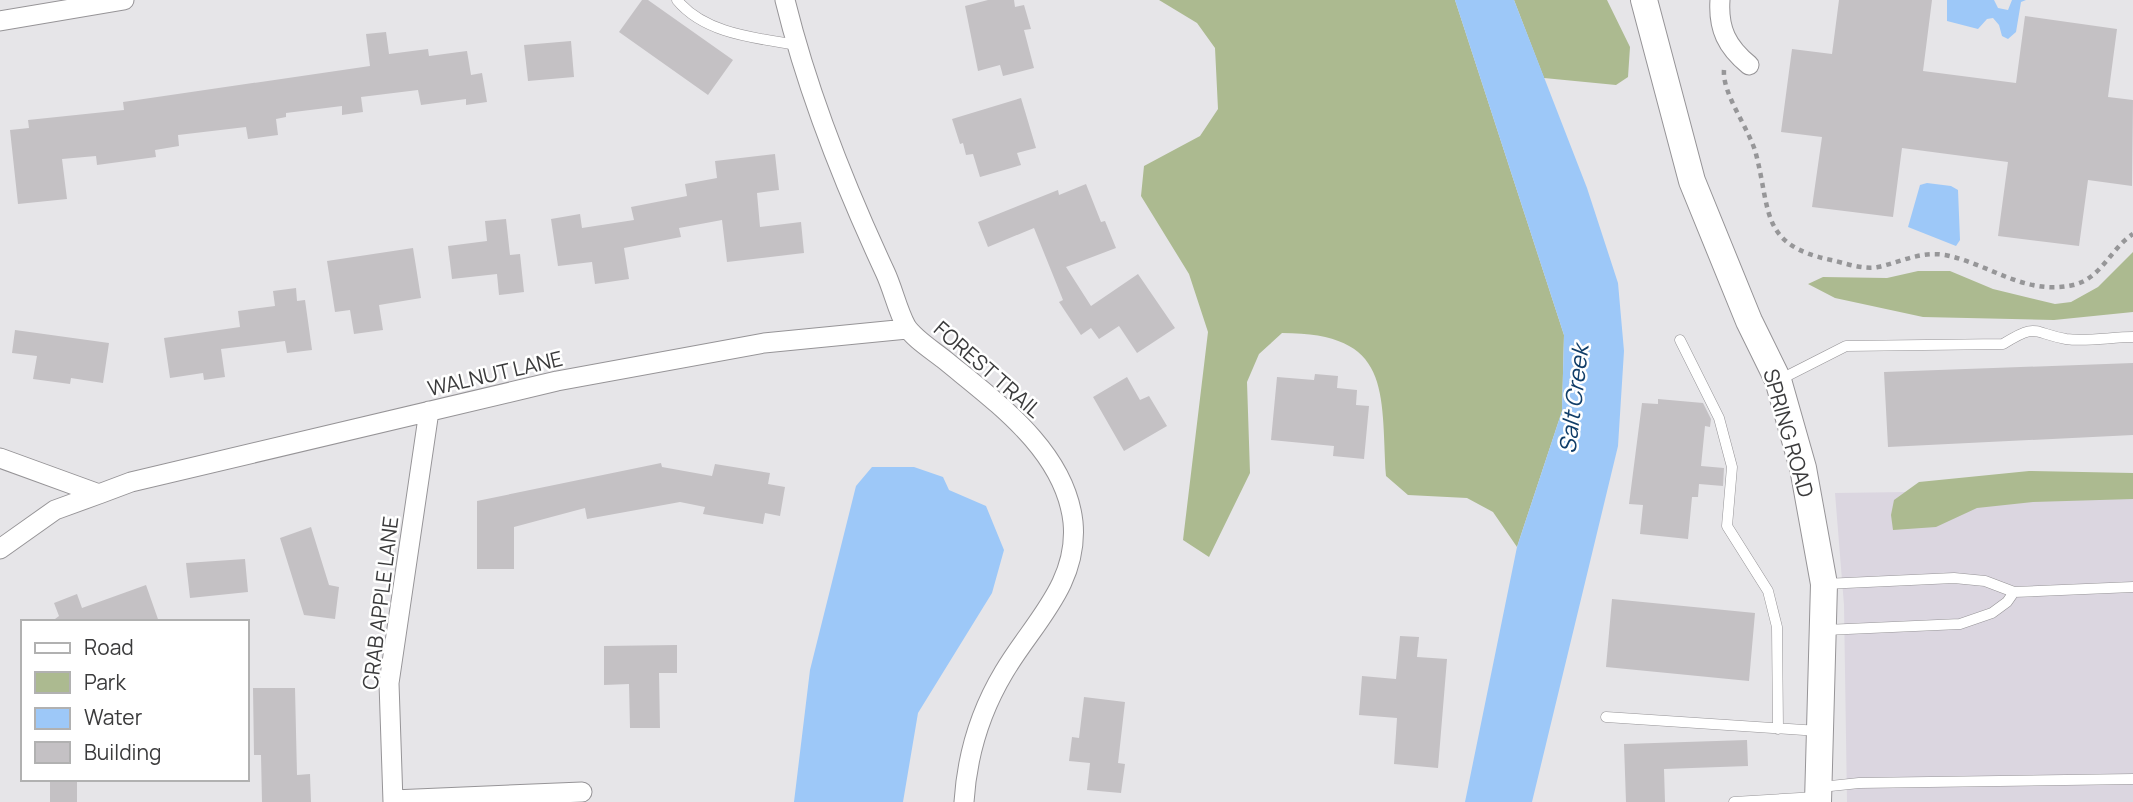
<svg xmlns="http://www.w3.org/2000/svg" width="2133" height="802" font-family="Manrope,sans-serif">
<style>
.built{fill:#dbd6e0}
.green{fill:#acba90}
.water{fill:#9dc8f8}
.building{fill:#c4c1c4}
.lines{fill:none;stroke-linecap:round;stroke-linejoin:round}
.lane-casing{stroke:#969497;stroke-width:11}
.street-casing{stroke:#969497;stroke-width:21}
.secondary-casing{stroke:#969497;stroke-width:28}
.path{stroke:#969698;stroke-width:4.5;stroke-dasharray:5 5;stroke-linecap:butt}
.lane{stroke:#fff;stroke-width:10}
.street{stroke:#fff;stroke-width:19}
.secondary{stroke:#fff;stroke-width:26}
.labels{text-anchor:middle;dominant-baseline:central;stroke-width:5;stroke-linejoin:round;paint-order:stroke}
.street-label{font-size:21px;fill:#3b3b3c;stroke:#fff}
.water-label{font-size:23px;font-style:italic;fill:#103d68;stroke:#fff}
</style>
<rect width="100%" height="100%" fill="#e6e5e8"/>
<path class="built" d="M 2133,489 L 2133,802 L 1847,802 L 1844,605 L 1835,493 Z"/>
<path class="green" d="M 1159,0 L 1455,0 L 1564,335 L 1562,411 L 1517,547 L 1493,512 L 1467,498 L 1408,495 L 1386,476 C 1381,390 1392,333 1282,333 L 1259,354 L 1247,382 L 1250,473 L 1209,557 L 1183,540 L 1208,332 L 1189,274 L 1141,196 L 1144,166 L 1200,136 L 1218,109 L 1215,48 L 1197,23 Z
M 1514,0 L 1607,0 L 1630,47 L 1628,77 L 1616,85 L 1544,78 Z
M 2133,252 L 2133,312 L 2054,320 L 1923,317 L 1835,298 L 1808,284 L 1823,277 L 1887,278 L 1918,271 L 1950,271 L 1993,289 L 2055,304 L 2071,302 L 2098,287 Z
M 2029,471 L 2133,473 L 2133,499 L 2033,502 L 1977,508 L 1936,527 L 1893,530 L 1891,515 L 1894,500 L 1919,482 Z"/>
<path class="water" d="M 1455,0 L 1514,0 L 1587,188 L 1618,283 L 1624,351 L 1618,446 L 1532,802 L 1465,802 L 1517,547 L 1562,411 L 1564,335 Z
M 1947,0 L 1994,0 L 1998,8 L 2008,10 L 2012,0 L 2026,0 L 2021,2 L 2016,32 L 2008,39 L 2002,36 L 1999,25 L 1993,18 L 1987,19 L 1978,29 L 1947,21 Z
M 1927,183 L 1951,186 L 1958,190 L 1960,240 L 1956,246 L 1908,227 L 1920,185 Z
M 872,467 L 914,467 L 943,477 L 949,490 L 986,506 L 1004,550 L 992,593 L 918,713 L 903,802 L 794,802 L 810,670 L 856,486 Z"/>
<path class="building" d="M 642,0 L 648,0 L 733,60 L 708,95 L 619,32 Z
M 988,0 L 1014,0 L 1015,7 L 1024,5 L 1031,29 L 1024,30 L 1034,68 L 1003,76 L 1000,65 L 978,71 L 965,6 Z
M 1839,0 L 1932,0 L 1923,71 L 2016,83 L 2025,16 L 2117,29 L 2108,97 L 2133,100 L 2132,186 L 2088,180 L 2079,246 L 1998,236 L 2008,162 L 1902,148 L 1893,217 L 1812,207 L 1822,137 L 1781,132 L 1792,49 L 1832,54 Z
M 386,32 L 389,54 L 428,49 L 429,56 L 467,51 L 471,75 L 482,73 L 487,102 L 466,105 L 466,99 L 421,105 L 418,90 L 361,97 L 363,112 L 342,115 L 342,106 L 286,113 L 286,117 L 276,119 L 278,135 L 248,139 L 246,127 L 178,135 L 179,146 L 155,150 L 156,157 L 97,165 L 96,156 L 62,159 L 67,199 L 18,204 L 10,130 L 29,128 L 28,120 L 124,110 L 123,102 L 370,66 L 366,34 Z
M 571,41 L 574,77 L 528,81 L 524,45 Z
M 1021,98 L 1036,148 L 1017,153 L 1021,165 L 980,177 L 973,154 L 966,155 L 963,143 L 960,144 L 952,119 Z
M 775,154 L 779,190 L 757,193 L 760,227 L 801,222 L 804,253 L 727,262 L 722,220 L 679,228 L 681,237 L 624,248 L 629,279 L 595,284 L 592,262 L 558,266 L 551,219 L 580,214 L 582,228 L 634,220 L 631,207 L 687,196 L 685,184 L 717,178 L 715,161 Z
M 1086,184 L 1101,222 L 1105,221 L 1116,248 L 1066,267 L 1091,306 L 1138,274 L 1175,328 L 1137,353 L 1119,326 L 1099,339 L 1091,328 L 1081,335 L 1059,302 L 1063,300 L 1034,228 L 988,247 L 978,222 L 1058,190 L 1059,195 Z
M 506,219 L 510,255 L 520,254 L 524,292 L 499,295 L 497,274 L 452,279 L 448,246 L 487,241 L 485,221 Z
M 413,248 L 421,298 L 379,305 L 383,330 L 354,334 L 350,310 L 335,312 L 327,261 Z
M 296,288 L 297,301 L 305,300 L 312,350 L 287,353 L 285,341 L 221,349 L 225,377 L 204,380 L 203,373 L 170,378 L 164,338 L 240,327 L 238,311 L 275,306 L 273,291 Z
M 15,330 L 109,343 L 103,383 L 71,378 L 70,384 L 33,379 L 37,356 L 12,353 Z
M 2133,363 L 2133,435 L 1888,447 L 1884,372 Z
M 1315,374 L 1338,376 L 1337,388 L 1357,390 L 1356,405 L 1369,406 L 1364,459 L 1333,456 L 1334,446 L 1271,440 L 1277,377 L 1314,380 Z
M 1127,377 L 1140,400 L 1149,396 L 1167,426 L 1124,451 L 1093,397 Z
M 1658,399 L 1703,403 L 1711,419 L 1710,427 L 1705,426 L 1701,466 L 1724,468 L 1723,486 L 1699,484 L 1698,497 L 1692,497 L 1688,539 L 1640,534 L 1643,505 L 1629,504 L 1642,403 L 1658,404 Z
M 661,463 L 662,467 L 712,476 L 715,464 L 770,473 L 768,484 L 785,487 L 780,516 L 765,513 L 763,524 L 703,514 L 705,507 L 680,502 L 587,519 L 585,508 L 514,527 L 514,569 L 477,569 L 477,501 Z
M 311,527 L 329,585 L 339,587 L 335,619 L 304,615 L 280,538 Z
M 245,559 L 248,592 L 190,598 L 186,563 Z
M 146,585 L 159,622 L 51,622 L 59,616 L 54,603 L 77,594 L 82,608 Z
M 1612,599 L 1755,613 L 1749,681 L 1606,667 Z
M 1400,636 L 1419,637 L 1417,657 L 1447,659 L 1438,768 L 1394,764 L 1397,718 L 1359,715 L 1362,676 L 1396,679 Z
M 677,645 L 677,673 L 659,673 L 660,728 L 630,728 L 629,684 L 604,685 L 604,646 Z
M 253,688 L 295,688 L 297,775 L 310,774 L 311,802 L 262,802 L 261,755 L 254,755 Z
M 1084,697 L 1125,702 L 1118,763 L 1125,764 L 1121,793 L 1087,790 L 1090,763 L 1069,761 L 1072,737 L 1079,738 Z
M 1747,740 L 1748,766 L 1664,769 L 1665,802 L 1626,802 L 1624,744 Z
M 50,782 L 77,782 L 77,802 L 50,802 Z"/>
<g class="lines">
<defs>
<path id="lane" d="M 677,0 C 705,34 756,38 797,45
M 1680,340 L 1719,418 L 1732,467 L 1727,526 L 1768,591 L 1777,627 L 1778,729
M 1779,380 L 1846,346 L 2003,344 C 2038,322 2032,333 2066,339 C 2086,342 2112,337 2133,337
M 1824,584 L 1954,578 L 1985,581 L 2014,592 L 2133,587
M 1825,630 L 1960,624 L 1992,613 L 2007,602 L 2014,592
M 1606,717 L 1819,731
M 1821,787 L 1859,783 L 2133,779
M 1734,802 L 1817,797"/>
<path id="street" d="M 785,0 C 808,94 844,184 885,272 C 893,289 897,309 906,326 C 914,339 934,351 946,361 C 997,403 1065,451 1073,522 C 1079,584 1032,624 1004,672 C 980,712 967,755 964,802
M 1720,0 C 1718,29 1727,47 1749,65
M 0,21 L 124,0
M 0,458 L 99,494 L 131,482 L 557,381 L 764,343 L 907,329
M 0,549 L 55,510 L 99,494
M 393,800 L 582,792
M 393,802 L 389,683 L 429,411"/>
<path id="secondary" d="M 1644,0 L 1692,181 L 1749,321 L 1778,380 L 1803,468 L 1824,584 L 1818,802"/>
</defs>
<use href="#lane" class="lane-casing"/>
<use href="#street" class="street-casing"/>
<use href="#secondary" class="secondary-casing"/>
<path class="path" d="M 1724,70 C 1722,94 1750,130 1756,154 C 1771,212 1760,245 1831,260 C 1845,263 1863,270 1878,267 C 1901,262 1920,251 1945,255 C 1990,264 2025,296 2073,285 C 2101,279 2111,248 2133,234"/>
<use href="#lane" class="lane"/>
<use href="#street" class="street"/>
<use href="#secondary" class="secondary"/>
</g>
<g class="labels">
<g class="street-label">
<text transform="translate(988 369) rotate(41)">FOREST TRAIL</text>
<text transform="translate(495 373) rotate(-13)">WALNUT LANE</text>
<text transform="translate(1789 433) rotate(74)">SPRING ROAD</text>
<text transform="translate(380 603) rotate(-83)">CRAB APPLE LANE</text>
</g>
<g class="water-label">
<text transform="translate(1573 399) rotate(-83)">Salt Creek</text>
</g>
</g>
<rect x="21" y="620" width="228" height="161" fill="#ffffff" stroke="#b1b1b1" stroke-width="2"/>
<rect x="35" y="643" width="35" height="10" fill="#ffffff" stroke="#b1b1b1" stroke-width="2"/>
<text x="84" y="655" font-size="21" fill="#3b3b3c">Road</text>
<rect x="35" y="672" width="35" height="21" fill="#acba90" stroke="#b1b1b1" stroke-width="2"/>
<text x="84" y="690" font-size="21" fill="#3b3b3c">Park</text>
<rect x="35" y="708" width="35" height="21" fill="#9dc8f8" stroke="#b1b1b1" stroke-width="2"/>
<text x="84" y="725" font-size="21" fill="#3b3b3c">Water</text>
<rect x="35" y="742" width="35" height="21" fill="#c4c1c4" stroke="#b1b1b1" stroke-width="2"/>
<text x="84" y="760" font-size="21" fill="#3b3b3c">Building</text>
</svg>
